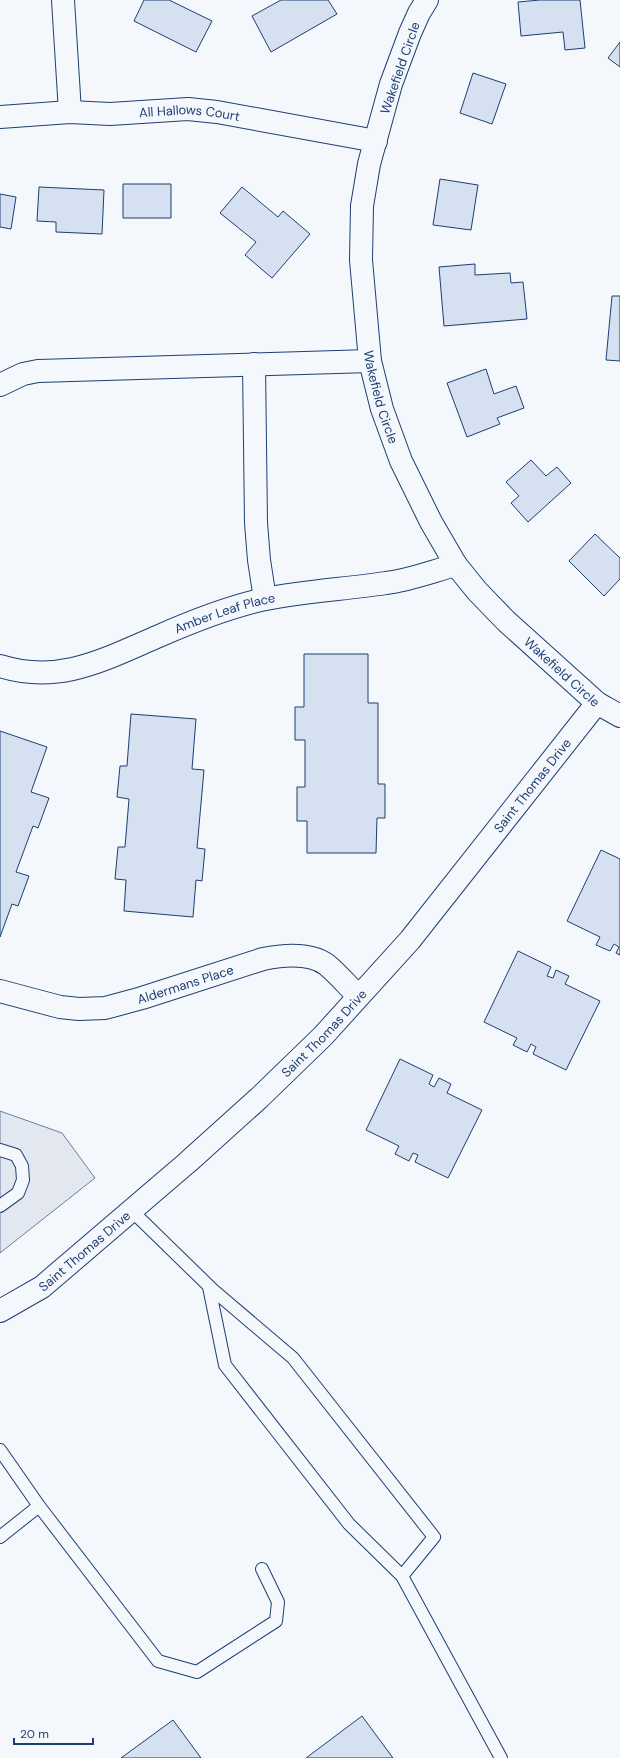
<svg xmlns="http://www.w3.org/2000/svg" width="620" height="1758" font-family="'DM Sans',sans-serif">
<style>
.parking{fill:#e3e8f0;stroke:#687fa3}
.building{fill:#d5e0f0;stroke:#1d3f73}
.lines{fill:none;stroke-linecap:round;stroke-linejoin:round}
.lane-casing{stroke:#1d3f73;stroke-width:14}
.street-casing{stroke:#1d3f73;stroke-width:24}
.lane{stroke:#f4f7fb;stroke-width:12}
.street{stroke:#f4f7fb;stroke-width:22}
.labels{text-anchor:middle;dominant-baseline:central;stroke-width:3;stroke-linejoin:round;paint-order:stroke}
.street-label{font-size:13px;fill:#1d3f73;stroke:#f4f7fb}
</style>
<rect width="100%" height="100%" fill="#f4f7fb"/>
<path class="parking" d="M 0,1111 L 62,1133 L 95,1178 L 0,1253 Z"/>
<path class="building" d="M 144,0 L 169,0 L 212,21 L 196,52 L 134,21 Z
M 281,0 L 328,0 L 337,14 L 271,52 L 252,16 Z
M 540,0 L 580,0 L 585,48 L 565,50 L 563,32 L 521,36 L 518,2 Z
M 620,42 L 620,67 L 608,58 Z
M 473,73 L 506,84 L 492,124 L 460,113 Z
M 440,179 L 478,185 L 471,230 L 433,225 Z
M 123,184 L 171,184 L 171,218 L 123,218 Z
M 39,187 L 104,190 L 102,234 L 56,232 L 56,222 L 37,221 Z
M 242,187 L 278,217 L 283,211 L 310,234 L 272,278 L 245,255 L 256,242 L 220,213 Z
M 0,194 L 16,197 L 11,229 L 0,227 Z
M 475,264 L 475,275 L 510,273 L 511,283 L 523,282 L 527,319 L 444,326 L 439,267 Z
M 612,296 L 620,296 L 620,361 L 606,360 Z
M 486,369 L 494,394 L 516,386 L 524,408 L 497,418 L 500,424 L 467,437 L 447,383 Z
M 531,460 L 546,476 L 557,467 L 571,483 L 528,522 L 511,503 L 519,496 L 506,482 Z
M 595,534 L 620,558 L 620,579 L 604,596 L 569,561 Z
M 304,654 L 368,654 L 368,703 L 378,703 L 378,784 L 385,784 L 385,818 L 377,818 L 376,853 L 307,853 L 307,821 L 297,821 L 297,787 L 305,787 L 305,740 L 295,740 L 295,707 L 304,707 Z
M 131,714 L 196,719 L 192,769 L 204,770 L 197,848 L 205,849 L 202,881 L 196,880 L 193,917 L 124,911 L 126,880 L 115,879 L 118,847 L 125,847 L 129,799 L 117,797 L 120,766 L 127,766 Z
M 0,731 L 47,747 L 31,792 L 49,798 L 38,828 L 33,826 L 16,872 L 29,876 L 18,906 L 12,904 L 0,937 Z
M 601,850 L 620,859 L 620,955 L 616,953 L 619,947 L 614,944 L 610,951 L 596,945 L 600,937 L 567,921 Z
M 518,951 L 551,967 L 547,976 L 553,978 L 556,970 L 569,976 L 565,984 L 600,1001 L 566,1070 L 533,1054 L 536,1047 L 531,1044 L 527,1052 L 513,1045 L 517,1038 L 484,1022 Z
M 400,1059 L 433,1075 L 429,1084 L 434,1087 L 439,1078 L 451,1084 L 447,1093 L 482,1110 L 448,1178 L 415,1162 L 418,1155 L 413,1153 L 409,1161 L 395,1154 L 399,1146 L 366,1130 Z
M 362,1716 L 393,1758 L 306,1758 Z
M 173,1720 L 201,1758 L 121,1758 Z"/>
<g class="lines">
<defs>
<path id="lane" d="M 0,1150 L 16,1155 L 22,1166 L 23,1180 L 18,1193 L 0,1206
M 132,1211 L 213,1290 L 293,1358 L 434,1537 L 402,1576 L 501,1758
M 209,1287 L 225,1365 L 349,1524 L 402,1576
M 0,1450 L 39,1506 L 158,1661 L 197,1672 L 276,1621 L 278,1602 L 262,1569
M 0,1537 L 39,1506"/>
<g id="street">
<path d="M 63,0 L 70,112"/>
<path id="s1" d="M 427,0 L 419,13 L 410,33 L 391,84 L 369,164 L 362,206 L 361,260 L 370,361 L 382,409 L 401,461 L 431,522 L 456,565 L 477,591 L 506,621 L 597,703 L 620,716"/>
<path id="s2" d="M 0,117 L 70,112 L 110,114 L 188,109 L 217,112 L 376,141"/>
<path d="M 254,364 L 256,523 L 259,560 L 265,599"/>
<path d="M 0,385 L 23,374 L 38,371 L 370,361"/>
<path id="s3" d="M 0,666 C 60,685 105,659 159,636 C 193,621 229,607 265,599 C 305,591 346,589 386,583 C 410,580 433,571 456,565"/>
<path id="s4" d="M 0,991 L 60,1007 L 79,1009 L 105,1008 L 142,998 L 263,959 C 283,955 310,952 327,965 C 338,974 348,986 358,996"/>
<path id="s5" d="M 0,1311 L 42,1287 L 188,1162 L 259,1098 L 323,1036 L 410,940 L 597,703"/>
</g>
</defs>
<use href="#lane" class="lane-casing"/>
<use href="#street" class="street-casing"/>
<use href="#lane" class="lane"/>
<use href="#street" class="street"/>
</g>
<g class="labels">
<g class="street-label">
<text transform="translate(400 68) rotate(-71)">Wakefield Circle</text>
<text stroke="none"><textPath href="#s2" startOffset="190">All Hallows Court</textPath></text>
<text stroke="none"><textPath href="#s1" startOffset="410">Wakefield Circle</textPath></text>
<text stroke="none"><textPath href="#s3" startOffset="236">Amber Leaf Place</textPath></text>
<text stroke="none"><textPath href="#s1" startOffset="746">Wakefield Circle</textPath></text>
<text stroke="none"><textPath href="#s5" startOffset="752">Saint Thomas Drive</textPath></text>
<text stroke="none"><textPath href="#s4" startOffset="191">Aldermans Place</textPath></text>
<text stroke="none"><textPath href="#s5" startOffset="428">Saint Thomas Drive</textPath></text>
<text stroke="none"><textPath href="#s5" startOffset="104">Saint Thomas Drive</textPath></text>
</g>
</g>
<path d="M14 1738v6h79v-6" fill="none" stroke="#1d3f73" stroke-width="2"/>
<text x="20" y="1738" font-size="12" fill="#1d3f73" stroke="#f4f7fb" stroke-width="3" paint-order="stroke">20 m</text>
</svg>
